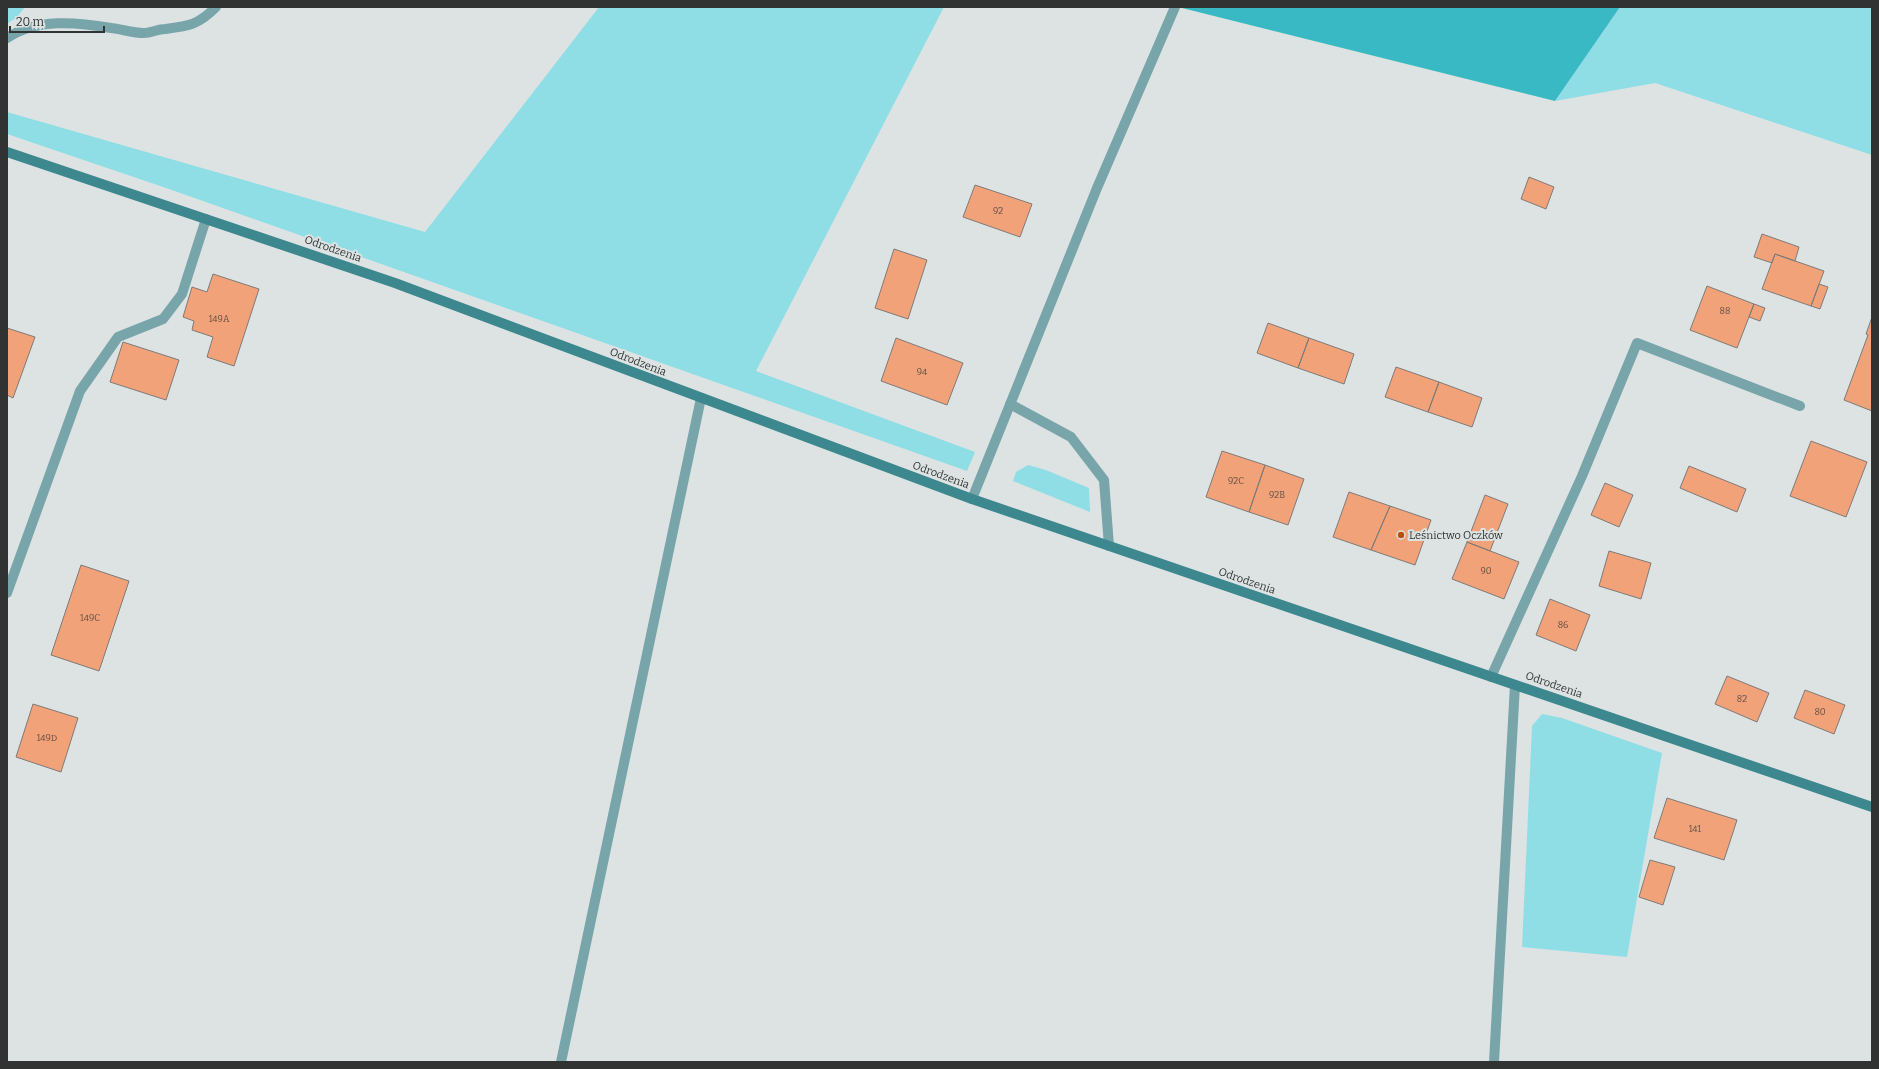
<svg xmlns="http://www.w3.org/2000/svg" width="1879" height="1069" font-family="Bitter,serif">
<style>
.green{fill:#8fdee6}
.forest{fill:#39b9c4}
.building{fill:#f1a279;stroke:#7f7a78}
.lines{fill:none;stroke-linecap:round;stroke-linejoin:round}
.lane{stroke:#78a5aa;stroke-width:10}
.street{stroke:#78a5aa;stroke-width:10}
.secondary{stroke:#3d878e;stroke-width:10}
.poi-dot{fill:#b45410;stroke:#dde3e3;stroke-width:1.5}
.labels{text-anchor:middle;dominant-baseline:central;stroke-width:4;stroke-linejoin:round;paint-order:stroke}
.number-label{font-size:9px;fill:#614f44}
.street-label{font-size:11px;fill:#313333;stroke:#dde3e3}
.poi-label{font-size:11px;fill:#313333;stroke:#dde3e3;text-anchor:start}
</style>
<rect width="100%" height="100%" fill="#dde3e3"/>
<path class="green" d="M 7,7 L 25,7 L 17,17 L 7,24 Z
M 599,7 L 944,7 L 756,371 L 975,452 L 967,471 L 169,189 L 7,134 L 7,112 L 425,232 Z
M 1620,7 L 1872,7 L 1872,155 L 1655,83 L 1555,101 Z
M 1028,465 L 1046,470 L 1089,488 L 1090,512 L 1013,481 L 1016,472 Z
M 1542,714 L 1562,718 L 1662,753 L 1627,957 L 1522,947 L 1532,726 Z"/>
<path class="forest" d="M 1178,7 L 1620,7 L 1555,101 Z"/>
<path class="building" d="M 1529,177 L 1554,187 L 1546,209 L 1521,199 Z
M 975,185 L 1032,204 L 1020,237 L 963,217 Z
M 1762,234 L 1799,247 L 1795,261 L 1775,254 L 1772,263 L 1754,257 Z
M 894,249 L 927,260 L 908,319 L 875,308 Z
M 1775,254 L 1824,271 L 1811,306 L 1762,289 Z
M 213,274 L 259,289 L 234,366 L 207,357 L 213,337 L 192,330 L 194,321 L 183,317 L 192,287 L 207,292 Z
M 1819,284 L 1828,287 L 1820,309 L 1811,306 Z
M 1707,286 L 1754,304 L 1737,348 L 1690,330 Z
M 1754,304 L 1765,308 L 1760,321 L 1749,317 Z
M 1872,317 L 1872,411 L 1844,400 L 1868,335 L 1866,334 Z
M 1268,323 L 1309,338 L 1298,368 L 1257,353 Z
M 7,328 L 35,337 L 13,398 L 7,395 Z
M 896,338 L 963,363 L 947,405 L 881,381 Z
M 1309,338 L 1354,354 L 1344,384 L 1298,368 Z
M 123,342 L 179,360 L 166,400 L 110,382 Z
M 1396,367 L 1439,382 L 1428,412 L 1385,397 Z
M 1439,382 L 1482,398 L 1472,427 L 1428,412 Z
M 1811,441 L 1867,462 L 1846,517 L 1790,496 Z
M 1222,451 L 1265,465 L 1249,512 L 1206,497 Z
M 1265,465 L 1304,479 L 1288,525 L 1249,512 Z
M 1689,466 L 1746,489 L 1737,512 L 1680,488 Z
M 1605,483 L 1633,495 L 1619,527 L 1591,515 Z
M 1349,492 L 1390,506 L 1371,550 L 1333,537 Z
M 1485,495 L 1508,504 L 1490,551 L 1467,542 Z
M 1390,506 L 1431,520 L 1415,565 L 1371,550 Z
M 1467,542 L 1519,562 L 1504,599 L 1452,579 Z
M 1609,551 L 1651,563 L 1641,599 L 1599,586 Z
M 81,565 L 129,581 L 99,671 L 51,655 Z
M 1550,599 L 1590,615 L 1576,651 L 1536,635 Z
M 1727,676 L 1769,693 L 1757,722 L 1715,704 Z
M 1805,690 L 1845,705 L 1834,734 L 1794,718 Z
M 33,704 L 78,718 L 61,772 L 16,757 Z
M 1667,798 L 1737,820 L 1724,860 L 1654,838 Z
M 1650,860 L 1675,867 L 1663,905 L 1639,897 Z"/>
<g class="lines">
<path class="lane" d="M 7,38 C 37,18 77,22 111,28 C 121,29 133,33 144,33 C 151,33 158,29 165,29 C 189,26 198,25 216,7
M 1010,404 L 1071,437 L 1104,480 L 1109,546
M 972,499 L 1097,188 L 1175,7
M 7,593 L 80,391 L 118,337 L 163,319 L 182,294 L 206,219
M 1491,677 L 1582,476 L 1637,343 L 1800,406
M 1494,1062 L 1515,685"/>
<path class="street" d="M 561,1062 L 701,398"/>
<path class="secondary" d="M 7,152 L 395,283 L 972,499 L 1872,807"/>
</g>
<circle class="poi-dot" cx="1401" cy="535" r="4"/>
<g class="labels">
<g class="number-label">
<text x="998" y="211">92</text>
<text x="1725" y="311">88</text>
<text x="219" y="319">149A</text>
<text x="922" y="372">94</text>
<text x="1236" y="481">92C</text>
<text x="1277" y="495">92B</text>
<text x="1486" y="571">90</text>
<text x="90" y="618">149C</text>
<text x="1563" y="625">86</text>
<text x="1742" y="699">82</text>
<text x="1820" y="712">80</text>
<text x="47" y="738">149D</text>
<text x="1695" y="829">141</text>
</g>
<g class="street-label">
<text transform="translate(333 249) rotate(19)">Odrodzenia</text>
<text transform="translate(638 362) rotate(21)">Odrodzenia</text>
<text transform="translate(941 475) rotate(20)">Odrodzenia</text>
<text transform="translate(1247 581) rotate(19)">Odrodzenia</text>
<text transform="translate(1554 685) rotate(19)">Odrodzenia</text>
</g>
<g class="poi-label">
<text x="1409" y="535">Leśnictwo Oczków</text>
</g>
</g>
<rect width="1879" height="1069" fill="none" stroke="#313333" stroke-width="16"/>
<path d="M10 26v6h94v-6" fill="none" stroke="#313333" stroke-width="2"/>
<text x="16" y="26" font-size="12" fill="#313333" stroke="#dde3e3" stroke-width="3" paint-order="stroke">20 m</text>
</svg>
